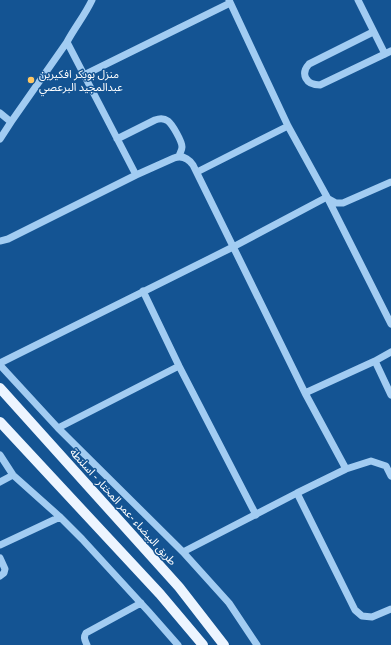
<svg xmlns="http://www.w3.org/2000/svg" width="391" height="645" font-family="Signika,'Noto Sans Arabic',sans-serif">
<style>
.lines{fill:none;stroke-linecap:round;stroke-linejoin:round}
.minor{stroke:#a2ccf2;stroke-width:7}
.major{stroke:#edf5ff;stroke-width:10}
.poi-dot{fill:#ffc763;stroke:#145493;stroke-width:1.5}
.labels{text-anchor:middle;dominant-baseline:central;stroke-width:3;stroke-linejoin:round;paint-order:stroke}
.poi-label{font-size:11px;fill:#fff;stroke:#145493;text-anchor:start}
.street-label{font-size:11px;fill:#fff;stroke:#145493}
</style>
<rect width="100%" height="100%" fill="#145493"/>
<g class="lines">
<path class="minor" d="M 229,0 L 288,126 L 327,197 L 391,324
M 358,0 L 385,54
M 373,32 L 309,64 C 300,74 306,85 320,85 L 391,51
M 67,42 L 136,175
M 84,75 L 230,3
M 0,113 L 11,122
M 0,139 L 11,122 L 67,42 C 75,27 85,15 92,0
M 117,139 L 155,120 C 160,118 164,118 168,121 C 172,124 182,141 182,147 C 182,150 180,153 179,156
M 197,172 L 288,126
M 327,198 L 336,203 L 343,203 L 391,182
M 0,241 L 8,239 L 136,175 L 174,158 C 182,155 188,158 193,165 L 305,393 L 346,469
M 143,291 L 179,366 L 256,515
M 375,361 L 391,395
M 0,363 L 233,247 L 327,197
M 0,365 L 58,428 L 183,552 L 229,603 L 257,645
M 305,393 L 375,361 L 391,352
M 58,428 L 179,366
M 0,455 L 13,475 L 60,517 L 82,539 L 149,612 L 178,645
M 0,482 L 13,475
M 297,493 L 355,610 L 362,616 L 372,617 L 391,609
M 0,545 L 60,517
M 183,552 L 297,493 L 346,469 L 371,461 L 386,466 L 391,476
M 0,558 L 5,569 L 4,573 L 0,576
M 87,645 C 85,640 83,638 86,633 L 141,603"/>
<path class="major" d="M 0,388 L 179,587 L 224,645
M 0,422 L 160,594 L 203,645"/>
</g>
<circle class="poi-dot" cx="31" cy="80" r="4"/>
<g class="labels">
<g class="poi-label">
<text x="39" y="74">منزل بوبكر افكيرين<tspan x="39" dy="13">عبدالمجيد البرعصي</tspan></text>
</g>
<g class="street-label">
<text transform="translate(123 507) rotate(48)">طريق البيضاء -عمر المختار - اسلنطة</text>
</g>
</g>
</svg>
